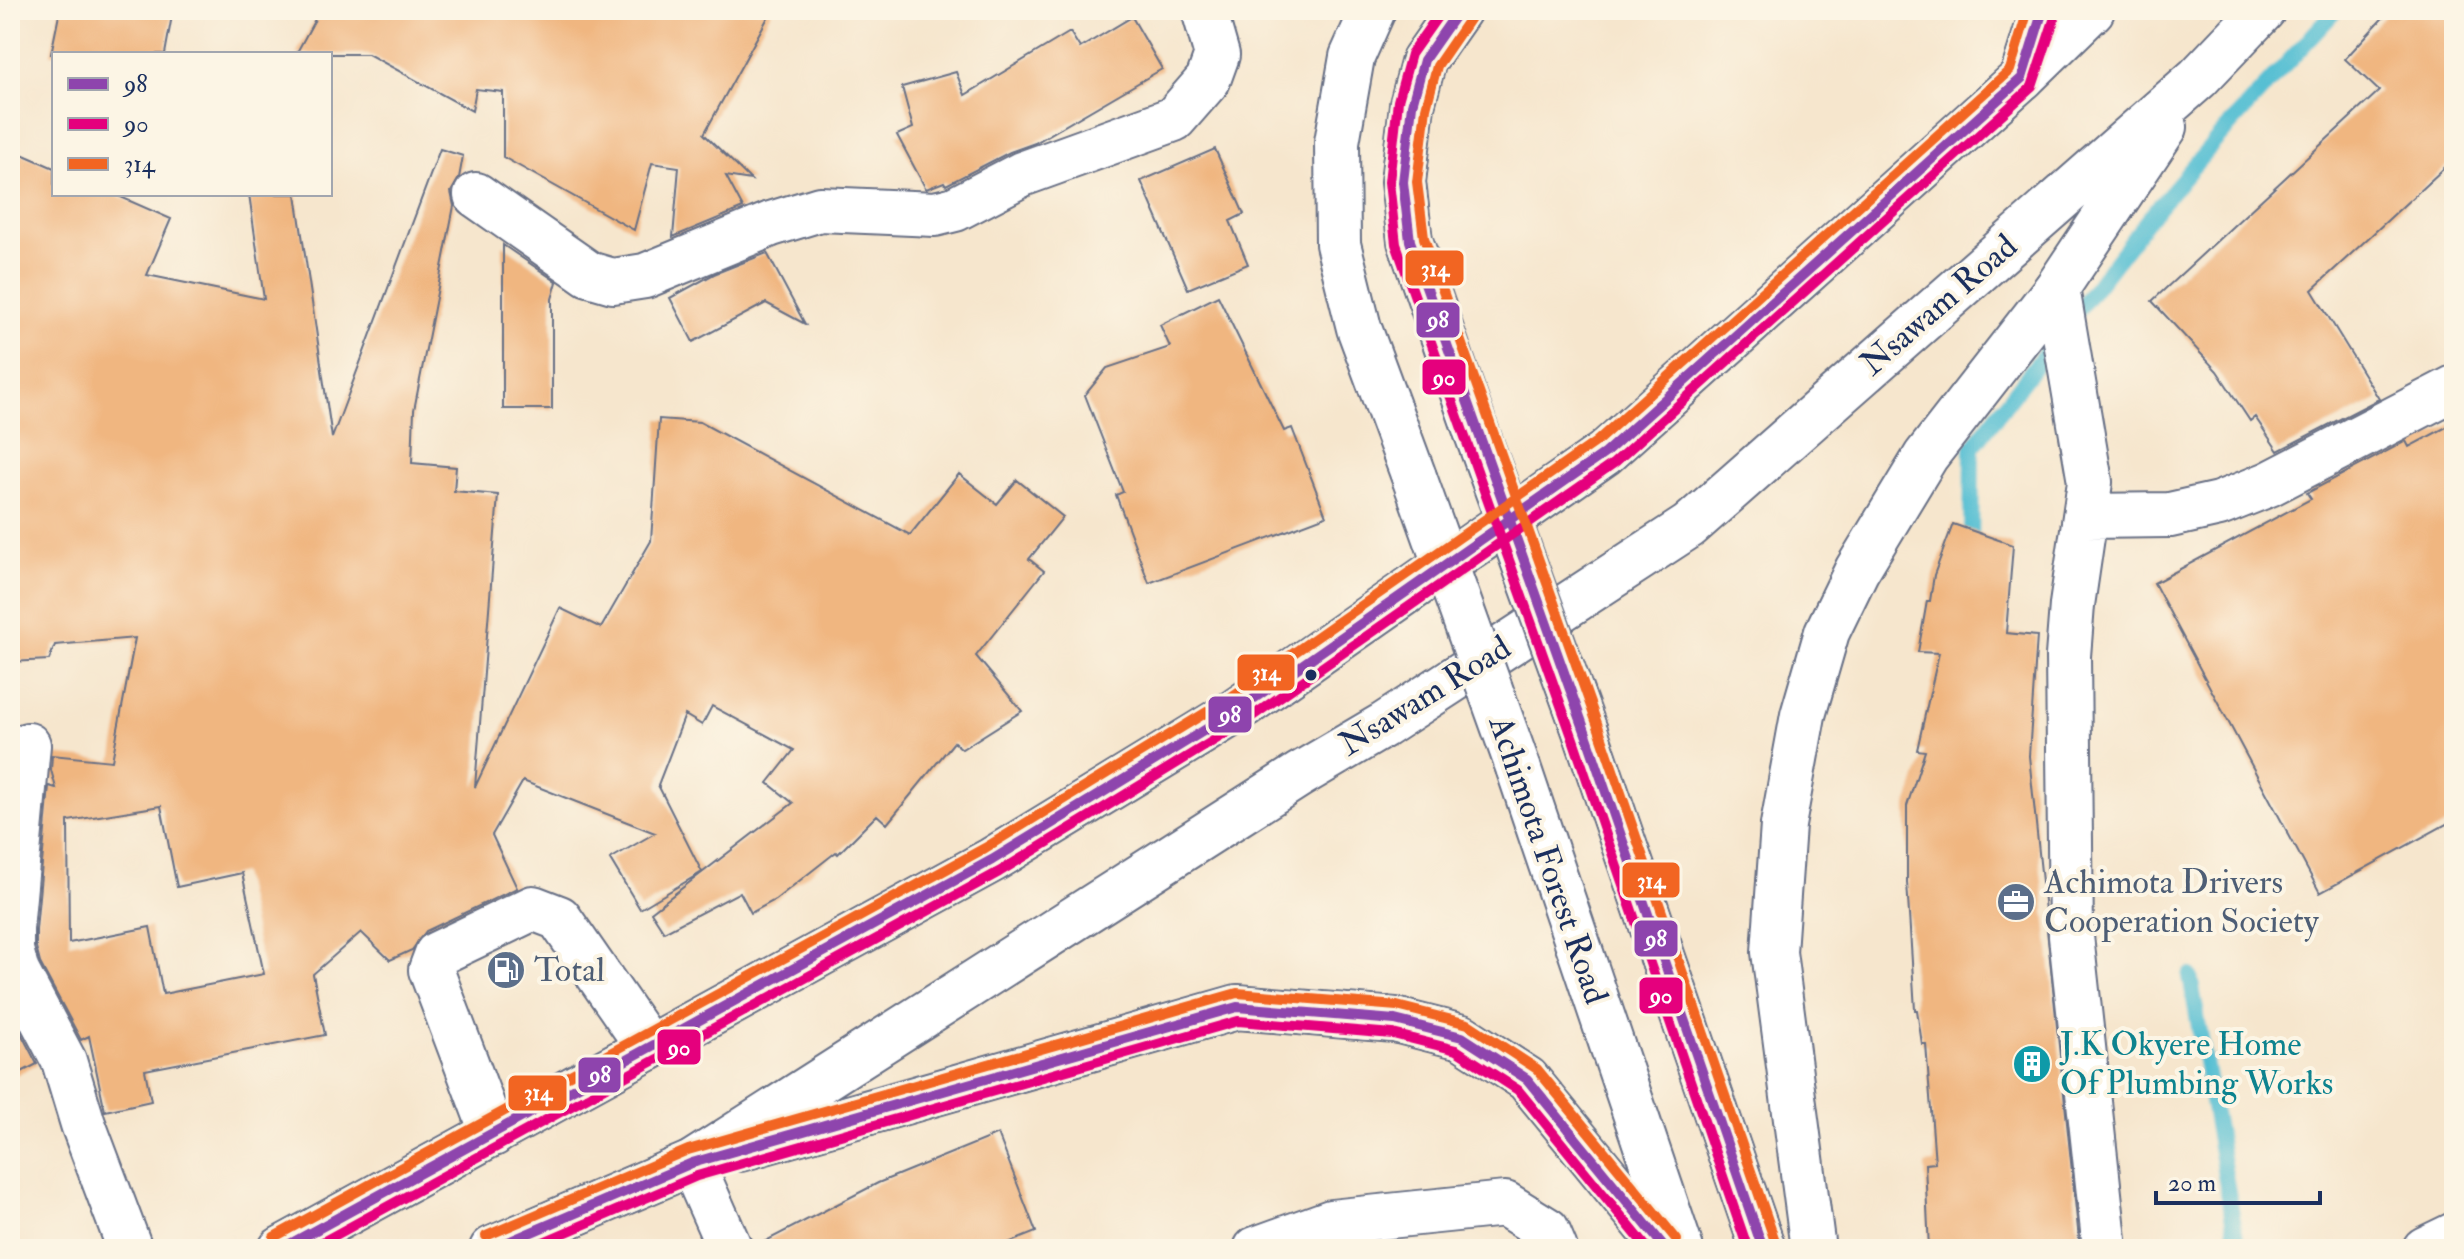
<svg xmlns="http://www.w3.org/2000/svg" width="2464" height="1259" font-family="'IM FELL Double Pica',serif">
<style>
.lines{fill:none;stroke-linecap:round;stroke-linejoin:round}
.stream{stroke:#56bfd3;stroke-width:16}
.building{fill:#f0b680;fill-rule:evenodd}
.minor-casing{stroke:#686f85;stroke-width:48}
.major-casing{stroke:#686f85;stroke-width:48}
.highway-casing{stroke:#686f85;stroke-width:48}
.minor{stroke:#fff;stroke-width:44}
.major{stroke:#fff;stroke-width:44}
.highway{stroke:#fff;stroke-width:44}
.major-bridge-casing{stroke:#686f85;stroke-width:48;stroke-linecap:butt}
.major-bridge{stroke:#fff;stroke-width:44}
.bus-1-casing{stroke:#fcf5e5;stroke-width:16}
.bus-2-casing{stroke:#fcf5e5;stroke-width:16}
.bus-3-casing{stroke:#fcf5e5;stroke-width:16}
.bus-1{stroke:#8e44ad;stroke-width:10}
.bus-2{stroke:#e5007d;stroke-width:10}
.bus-3{stroke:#f26522;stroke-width:10}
.bus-dot{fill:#1b2f5e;stroke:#fcf5e5;stroke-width:3}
.labels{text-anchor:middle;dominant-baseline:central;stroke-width:8;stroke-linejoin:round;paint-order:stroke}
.street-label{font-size:34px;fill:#1b2f5e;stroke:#fcf5e5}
.service-label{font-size:34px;fill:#4e5e75;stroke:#fcf5e5;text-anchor:start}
.culture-label{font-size:34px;fill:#0d838f;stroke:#fcf5e5;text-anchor:start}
.line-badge{stroke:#fcf5e5;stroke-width:3}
.badge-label{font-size:22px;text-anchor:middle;font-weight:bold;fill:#fff}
</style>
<rect width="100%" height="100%" fill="#fcf5e5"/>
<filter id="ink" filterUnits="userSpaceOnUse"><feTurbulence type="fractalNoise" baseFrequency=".0125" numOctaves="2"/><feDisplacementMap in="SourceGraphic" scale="16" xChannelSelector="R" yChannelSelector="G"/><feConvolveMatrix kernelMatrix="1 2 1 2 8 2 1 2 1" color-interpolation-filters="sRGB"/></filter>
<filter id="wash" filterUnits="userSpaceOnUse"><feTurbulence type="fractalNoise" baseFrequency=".006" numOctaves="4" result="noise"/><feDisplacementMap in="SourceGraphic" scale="32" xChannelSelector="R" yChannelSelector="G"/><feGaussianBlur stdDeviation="1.8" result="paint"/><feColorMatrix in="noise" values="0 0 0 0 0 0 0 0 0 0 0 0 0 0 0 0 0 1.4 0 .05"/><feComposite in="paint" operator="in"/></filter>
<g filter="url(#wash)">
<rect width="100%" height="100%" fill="#f6e6cd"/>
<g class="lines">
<path class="stream" d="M 1971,553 L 1972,448 L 2148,219 L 2217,139 L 2336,10
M 2190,976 L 2238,1249"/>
</g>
<g id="blocks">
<path class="building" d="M 60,10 L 173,10 L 165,54 L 51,54 Z
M 320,10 L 772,10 L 704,134 L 751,180 L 726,176 L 743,208 L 673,237 L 679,167 L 652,163 L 634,230 L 503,157 L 503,92 L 476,89 L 472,111 L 368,54 L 296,54 Z
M 2390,10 L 2454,10 L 2454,159 L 2312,290 L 2379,399 L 2278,451 L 2255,417 L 2250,421 L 2217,371 L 2152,301 L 2379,91 L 2345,59 Z
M 1132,17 L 1162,69 L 1035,143 L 1010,152 L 946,185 L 944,182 L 926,189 L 897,135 L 913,128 L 902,87 L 956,72 L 965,95 L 1070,32 L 1080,48 Z
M 10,149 L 54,168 L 54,194 L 114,194 L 171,219 L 147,275 L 264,299 L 249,194 L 296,194 L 332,438 L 440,149 L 463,156 L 459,178 L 451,192 L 454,206 L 414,410 L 412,463 L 456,467 L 454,491 L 498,495 L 475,787 L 560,608 L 601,628 L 651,541 L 659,419 L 700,422 L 910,535 L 959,474 L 997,504 L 1017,480 L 1063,517 L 1029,559 L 1044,571 L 976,656 L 1022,711 L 962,749 L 954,742 L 887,824 L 877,815 L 838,854 L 836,852 L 775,900 L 751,913 L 740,892 L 664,932 L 651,912 L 793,803 L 768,783 L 794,750 L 712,706 L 702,725 L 685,715 L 658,785 L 702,872 L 640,909 L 610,859 L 655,833 L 523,781 L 492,835 L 517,888 L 426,931 L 412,950 L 390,960 L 361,932 L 313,974 L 325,1035 L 145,1070 L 151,1101 L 105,1111 L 89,1036 L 81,1040 L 40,963 L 36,947 L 36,930 L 49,786 L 56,788 L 51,770 L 52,755 L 112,761 L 135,638 L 55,645 L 49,660 L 10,662 ZM 161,806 L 177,887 L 242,873 L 264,974 L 163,994 L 150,927 L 69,943 L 68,821 Z
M 1215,149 L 1244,214 L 1230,221 L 1248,264 L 1188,289 L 1141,181 Z
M 503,245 L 557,282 L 552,299 L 552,409 L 503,409 Z
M 767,253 L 805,324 L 766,303 L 693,342 L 670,298 L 714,274 Z
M 1218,296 L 1284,431 L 1292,428 L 1326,516 L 1149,583 L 1116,495 L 1123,492 L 1085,395 L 1107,368 L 1170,347 L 1160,325 Z
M 2454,423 L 2454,820 L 2320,893 L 2154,583 L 2311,499 L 2307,493 L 2406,441 L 2409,447 Z
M 1953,524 L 2013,545 L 2006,633 L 2037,636 L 2029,756 L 2080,1249 L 1929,1249 L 1925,1164 L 1935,1163 L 1926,1044 L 1922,1044 L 1917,1010 L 1915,1010 L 1907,882 L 1907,806 L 1925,751 L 1917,750 L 1939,653 L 1918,652 L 1927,601 L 1930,601 L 1934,575 Z
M 10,1012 L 37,1064 L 10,1078 Z
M 998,1134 L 1036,1232 L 993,1249 L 755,1249 L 754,1247 L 878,1183 Z"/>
</g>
</g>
<g filter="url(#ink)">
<use href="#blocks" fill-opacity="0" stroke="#686f85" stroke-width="2"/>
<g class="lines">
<defs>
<path id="minor" d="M 476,195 L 589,274 L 613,281 L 645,276 L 771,224 L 820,209 L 935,214 L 955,209 L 1022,174 L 1174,119 L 1208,80 L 1217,55 L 1204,10
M 2057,288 L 2090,482 L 2072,605 L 2068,656 L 2071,936 L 2105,1249
M 2086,516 L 2170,515 L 2219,504 L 2269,484 L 2454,388
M 28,745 L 11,929 L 11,950 L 17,972 L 64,1061 L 83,1124 L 130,1249
M 493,1134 L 431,970 L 437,954 L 533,908 L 559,918 L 649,1048
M 692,1163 L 730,1249
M 1256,1249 L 1331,1222 L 1505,1204 L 1547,1230 L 1555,1249
M 2425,1249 L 2454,1235"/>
<path id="major" d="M 1373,10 L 1352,57 L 1337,142 L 1338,244 L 1359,328 L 1414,477
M 1459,10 L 1424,60 L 1412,105 L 1403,182 L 1410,241 L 1476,431
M 2022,78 L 2043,10
M 1586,734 L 1763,1249
M 1518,767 L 1681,1249"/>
<path id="highway" d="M 740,1149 L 1237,1007 L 1395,1020 L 1462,1037 L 1527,1079 L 1666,1249
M 281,1249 L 992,860 L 1236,711 L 1605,453 L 2022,78 L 2092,10
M 492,1249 L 692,1163 L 1299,775 L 1384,725 L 1689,526 L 2198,78 L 2263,10
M 1813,1249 L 1774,952 L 1783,825 L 1803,715 L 1827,632 L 1857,570 L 1926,456 L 2057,288 L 2165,127"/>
</defs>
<use href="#minor" class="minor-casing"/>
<use href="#major" class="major-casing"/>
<use href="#highway" class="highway-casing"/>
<use href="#minor" class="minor"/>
<use href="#major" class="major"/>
<use href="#highway" class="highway"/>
<defs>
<path id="major-bridge" d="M 1476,431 L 1586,734
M 1414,477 L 1518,767"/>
</defs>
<use href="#major-bridge" class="major-bridge-casing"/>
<use href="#major-bridge" class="major-bridge"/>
<defs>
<path id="bus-1" d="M 1459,10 L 1424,60 L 1412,105 L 1403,182 L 1410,241 L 1586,734 L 1763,1249
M 281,1249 L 992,860 L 1236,711 L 1605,453 L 2022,78 L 2043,10
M 492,1249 L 692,1163 L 1237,1007 L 1395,1020 L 1462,1037 L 1527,1079 L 1666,1249"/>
<path id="bus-2" d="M 1442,10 L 1411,54 L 1398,101 L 1389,182 L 1396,244 L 1573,739 L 1748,1249
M 310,1249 L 999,872 L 1244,722 L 1614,463 L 2032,87 L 2056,14
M 527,1249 L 697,1176 L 1238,1021 L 1393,1034 L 1456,1050 L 1518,1090 L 1648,1249"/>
<path id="bus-3" d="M 1470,18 L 1437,66 L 1426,108 L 1417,182 L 1424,238 L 1599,729 L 1776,1244
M 486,1236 L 688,1150 L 1237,993 L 1397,1006 L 1468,1024 L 1537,1069 L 1677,1240
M 274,1237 L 985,848 L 1228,699 L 1596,442 L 2010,70 L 2028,10"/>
</defs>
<use href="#bus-1" class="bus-1-casing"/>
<use href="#bus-2" class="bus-2-casing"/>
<use href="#bus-3" class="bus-3-casing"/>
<use href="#bus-1" class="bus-1"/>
<use href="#bus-2" class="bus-2"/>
<use href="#bus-3" class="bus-3"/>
</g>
</g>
<defs>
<symbol id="office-disc" viewBox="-11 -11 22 22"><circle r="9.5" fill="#5c6f8a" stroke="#fcf5e5"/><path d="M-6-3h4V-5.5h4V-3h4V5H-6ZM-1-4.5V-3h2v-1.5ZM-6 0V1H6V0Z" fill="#fff"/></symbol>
<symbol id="fuel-disc" viewBox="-11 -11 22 22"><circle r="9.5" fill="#5c6f8a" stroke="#fcf5e5"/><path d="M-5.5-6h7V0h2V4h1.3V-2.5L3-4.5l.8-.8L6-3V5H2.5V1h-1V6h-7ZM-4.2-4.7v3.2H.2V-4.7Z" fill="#fff"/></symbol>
<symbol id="building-disc" viewBox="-11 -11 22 22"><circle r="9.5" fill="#0f9aa8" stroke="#fcf5e5"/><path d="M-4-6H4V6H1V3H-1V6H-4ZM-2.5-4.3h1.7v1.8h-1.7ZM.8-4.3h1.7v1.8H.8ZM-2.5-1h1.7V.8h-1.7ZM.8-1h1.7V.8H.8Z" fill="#fff"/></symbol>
</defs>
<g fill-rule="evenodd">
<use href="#office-disc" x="1994" y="880" width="44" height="44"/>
<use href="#fuel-disc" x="484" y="948" width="44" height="44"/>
<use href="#building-disc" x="2010" y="1042" width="44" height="44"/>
</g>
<circle class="bus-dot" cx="1311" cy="675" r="7"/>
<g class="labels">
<g class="street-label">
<text transform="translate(1939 305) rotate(-41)">Nsawam Road</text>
<text transform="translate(1425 696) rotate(-32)">Nsawam Road</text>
<text transform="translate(1548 860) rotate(71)">Achimota Forest Road</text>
</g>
<g class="service-label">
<text x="2044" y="882">Achimota Drivers<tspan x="2044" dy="39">Cooperation Society</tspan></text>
<text x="534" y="970">Total</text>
</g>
<g class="culture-label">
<text x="2060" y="1044">J.K Okyere Home<tspan x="2060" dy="39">Of Plumbing Works</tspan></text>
</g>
</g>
<g class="line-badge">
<rect x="1404" y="249" width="61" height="38" rx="8" fill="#f26522"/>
<rect x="1415" y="301" width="46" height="38" rx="8" fill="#8e44ad"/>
<rect x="1421" y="358" width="46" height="38" rx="8" fill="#e5007d"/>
<rect x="1236" y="653" width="60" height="39" rx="8" fill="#f26522"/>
<rect x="1207" y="695" width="46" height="39" rx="8" fill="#8e44ad"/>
<rect x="1621" y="861" width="60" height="38" rx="8" fill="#f26522"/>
<rect x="1633" y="919" width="46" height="39" rx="8" fill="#8e44ad"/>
<rect x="1638" y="976" width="46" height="39" rx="8" fill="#e5007d"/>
<rect x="656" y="1028" width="46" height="38" rx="8" fill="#e5007d"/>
<rect x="577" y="1056" width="45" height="38" rx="8" fill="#8e44ad"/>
<rect x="507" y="1074" width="61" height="38" rx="8" fill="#f26522"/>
</g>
<g class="badge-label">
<text x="1435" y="276">314</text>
<text x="1438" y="327">98</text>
<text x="1444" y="385">90</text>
<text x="1266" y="680">314</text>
<text x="1230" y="722">98</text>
<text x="1651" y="888">314</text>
<text x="1656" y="946">98</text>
<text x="1661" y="1003">90</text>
<text x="679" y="1055">90</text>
<text x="600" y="1082">98</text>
<text x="538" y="1100">314</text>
</g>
<rect width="2464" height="1259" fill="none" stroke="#fcf5e5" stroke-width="40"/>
<rect x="52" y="52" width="280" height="144" fill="#fcf5e5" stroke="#a2a6af" stroke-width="2"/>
<rect x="68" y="78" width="40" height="12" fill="#8e44ad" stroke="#a2a6af" stroke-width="2"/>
<text x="124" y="92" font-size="24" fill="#1b2f5e">98</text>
<rect x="68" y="118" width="40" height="12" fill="#e5007d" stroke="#a2a6af" stroke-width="2"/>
<text x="124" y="132" font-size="24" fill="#1b2f5e">90</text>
<rect x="68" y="158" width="40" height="12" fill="#f26522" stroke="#a2a6af" stroke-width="2"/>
<text x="124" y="172" font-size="24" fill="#1b2f5e">314</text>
<path d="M2156 1191v12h164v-12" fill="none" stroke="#1b2f5e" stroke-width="4"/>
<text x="2168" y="1191" font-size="24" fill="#1b2f5e" stroke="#fcf5e5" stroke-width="6" paint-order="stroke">20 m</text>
</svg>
